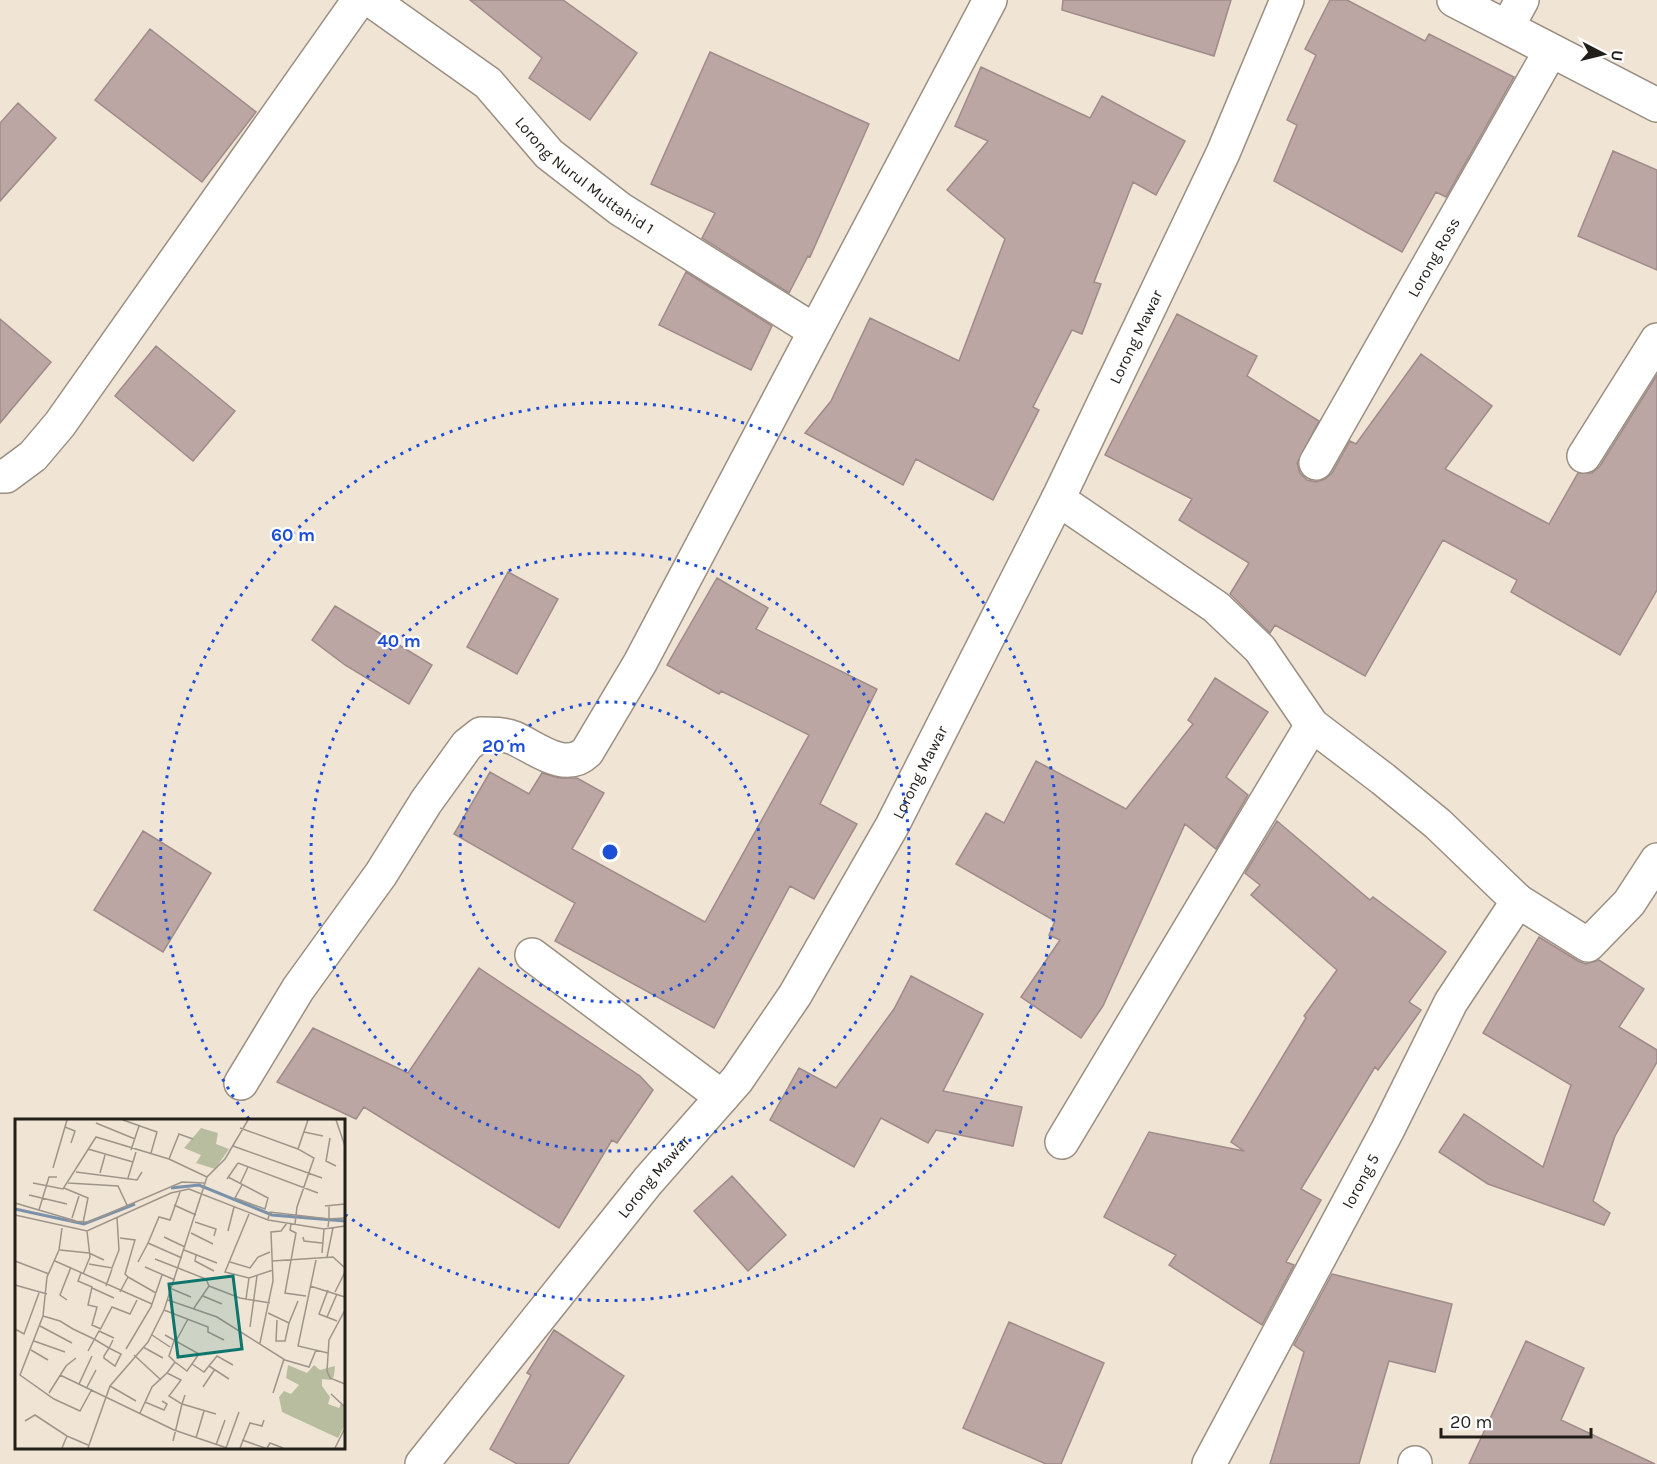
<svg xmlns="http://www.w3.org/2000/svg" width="1657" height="1464" font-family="Karla,sans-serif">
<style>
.building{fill:#bba6a4;stroke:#9f8b89;stroke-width:1.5}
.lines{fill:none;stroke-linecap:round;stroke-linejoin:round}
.minor-casing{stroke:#9a8f81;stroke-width:36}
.minor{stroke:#fff;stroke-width:33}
.ring{fill:none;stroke:#1d4ed8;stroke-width:3;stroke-dasharray:3 6}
.labels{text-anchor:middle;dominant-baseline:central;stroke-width:4.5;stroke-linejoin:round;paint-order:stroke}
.street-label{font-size:16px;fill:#221e19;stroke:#fff}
.inset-river{fill:none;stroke:#7991aa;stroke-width:3}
.inset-road{fill:none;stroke:#9e958a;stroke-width:1.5}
.view{fill:#0f766e;fill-opacity:0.15;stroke:#0f766e;stroke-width:3}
.inset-edge{fill:none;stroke:#221e19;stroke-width:3}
.centre{fill:#1d4ed8;stroke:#fff;stroke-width:3}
.ring-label{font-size:18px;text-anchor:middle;font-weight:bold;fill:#1d4ed8;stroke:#fff;stroke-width:4.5;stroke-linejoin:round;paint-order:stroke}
</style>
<rect width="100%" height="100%" fill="#f0e4d5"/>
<path class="building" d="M 470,0 L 563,0 L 637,53 L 590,120 L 529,78 L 542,58 Z
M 1063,0 L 1231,0 L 1214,56 L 1062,10 Z
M 1330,0 L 1347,0 L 1425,41 L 1429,34 L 1514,77 L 1446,197 L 1436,192 L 1402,252 L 1274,181 L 1297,125 L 1287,120 L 1316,55 L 1305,49 Z
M 150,29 L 256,112 L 202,182 L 95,100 Z
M 710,52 L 869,124 L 810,257 L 808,256 L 789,293 L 702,238 L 715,213 L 651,184 Z
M 981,67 L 1090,118 L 1102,96 L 1185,141 L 1156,195 L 1133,182 L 1094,282 L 1101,284 L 1082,334 L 1072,330 L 1033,407 L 1039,410 L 993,500 L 916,459 L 903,485 L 805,433 L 831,401 L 870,318 L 959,361 L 1005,239 L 947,190 L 988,141 L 955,126 Z
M 18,103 L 56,138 L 0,201 L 0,123 Z
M 1613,151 L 1657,170 L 1657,270 L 1578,236 Z
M 686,272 L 772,326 L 751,370 L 659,325 Z
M 1177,314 L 1257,356 L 1247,376 L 1319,421 L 1297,463 L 1300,473 L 1307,480 L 1316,482 L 1325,479 L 1332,473 L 1350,441 L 1356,444 L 1421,354 L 1492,406 L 1445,469 L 1549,524 L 1578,473 L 1592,473 L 1600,466 L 1657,375 L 1657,590 L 1620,655 L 1511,592 L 1517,580 L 1443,540 L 1365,676 L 1275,625 L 1270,633 L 1230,594 L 1249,563 L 1179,520 L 1192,499 L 1105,455 Z
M 0,319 L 51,362 L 0,423 Z
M 156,346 L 235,411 L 193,461 L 115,396 Z
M 508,572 L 558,599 L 517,674 L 467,647 Z
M 717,578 L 768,608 L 756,629 L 877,689 L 820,804 L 857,824 L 814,899 L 790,886 L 714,1028 L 555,941 L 575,903 L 454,834 L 490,772 L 529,794 L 542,773 L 559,778 L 577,778 L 604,793 L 572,849 L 705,922 L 809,735 L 721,691 L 719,694 L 667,665 Z
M 335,606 L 432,665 L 409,704 L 345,665 L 312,640 Z
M 1215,678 L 1268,712 L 1226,777 L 1248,795 L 1216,849 L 1185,824 L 1103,1006 L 1081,1038 L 1021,997 L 1060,940 L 1049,935 L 1055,921 L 956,864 L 986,813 L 1004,823 L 1036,761 L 1126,809 L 1193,724 L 1188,720 Z
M 1277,821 L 1370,900 L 1373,897 L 1446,952 L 1409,1002 L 1421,1010 L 1378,1070 L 1375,1067 L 1301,1189 L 1321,1200 L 1286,1262 L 1294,1265 L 1262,1325 L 1169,1265 L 1176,1255 L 1104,1217 L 1149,1132 L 1244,1151 L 1231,1142 L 1306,1018 L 1304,1016 L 1337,970 L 1251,895 L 1260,885 L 1245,873 Z
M 143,831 L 211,873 L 163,952 L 94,910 Z
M 1539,937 L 1578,961 L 1586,964 L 1599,960 L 1644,989 L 1619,1027 L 1657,1050 L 1657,1062 L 1615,1136 L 1593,1201 L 1610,1213 L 1604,1225 L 1488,1184 L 1439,1152 L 1464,1114 L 1543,1167 L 1571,1085 L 1483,1033 Z
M 479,968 L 640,1076 L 653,1090 L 617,1143 L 612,1140 L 559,1228 L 364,1107 L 356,1119 L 277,1082 L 313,1028 L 408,1073 Z
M 911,976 L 983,1014 L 943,1091 L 1022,1107 L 1013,1146 L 936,1130 L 928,1143 L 881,1118 L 854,1167 L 770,1120 L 799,1068 L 836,1088 L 894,1009 Z
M 732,1176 L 786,1235 L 748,1271 L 694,1211 Z
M 1332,1274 L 1452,1304 L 1435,1372 L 1389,1361 L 1359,1464 L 1270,1464 L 1304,1352 L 1294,1345 Z
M 1009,1322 L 1104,1363 L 1061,1464 L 1046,1464 L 963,1428 Z
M 554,1330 L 624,1376 L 568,1464 L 517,1464 L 490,1449 L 531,1375 L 527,1373 Z
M 1526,1341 L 1584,1368 L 1561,1420 L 1655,1464 L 1469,1464 Z"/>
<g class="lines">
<defs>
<g id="minor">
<path id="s1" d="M 371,0 L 488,83 L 549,154 L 620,209 L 815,331"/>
<path d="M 1454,0 L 1657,105"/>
<path d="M 1508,26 L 1522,0"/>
<path d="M 1584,456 L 1657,340"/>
<path id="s2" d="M 1316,463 L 1550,52"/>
<path d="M 0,476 L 6,476 L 33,456 L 60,424 L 359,0"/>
<path d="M 1058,499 L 1216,607 L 1260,649 L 1312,725 L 1383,779 L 1438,824 L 1518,901 L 1588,945 L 1629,903 L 1657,860"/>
<path d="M 532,955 L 722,1097"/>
<path d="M 241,1083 L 298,989 L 381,874 L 426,802 L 467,745 L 481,734 C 492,734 504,734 514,738 C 536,748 565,773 587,752 L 640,663 L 990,0"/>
<path d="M 1062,1142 L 1312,725"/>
<path id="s3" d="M 422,1464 L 648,1181 L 737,1080 L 795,995 L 892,826 L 1058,499 L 1223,153 L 1287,0"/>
<path id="s4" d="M 1209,1464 L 1388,1129 L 1451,1002 L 1518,901"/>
<path d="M 1415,1464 L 1415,1463"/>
</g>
</defs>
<use href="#minor" class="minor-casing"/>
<use href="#minor" class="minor"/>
</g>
<g class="ring">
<circle cx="610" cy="852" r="150"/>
<circle cx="610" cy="852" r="299"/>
<path d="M249 1119A449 449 0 1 1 346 1215"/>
</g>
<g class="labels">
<g class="street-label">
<text stroke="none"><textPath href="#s1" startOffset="278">Lorong Nurul Muttahid 1</textPath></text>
<text stroke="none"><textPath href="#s2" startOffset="237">Lorong Ross</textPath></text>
<text stroke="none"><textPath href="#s3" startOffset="1341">Lorong Mawar</textPath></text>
<text stroke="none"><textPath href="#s3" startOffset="855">Lorong Mawar</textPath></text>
<text stroke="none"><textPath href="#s3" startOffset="369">Lorong Mawar</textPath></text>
<text stroke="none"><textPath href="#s4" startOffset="321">lorong 5</textPath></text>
</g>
</g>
<g transform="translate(15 1119)">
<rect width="330" height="330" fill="#f0e4d5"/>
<path d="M 186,9 L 203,14 L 201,25 L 214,30 L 200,50 L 181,44 L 186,36 L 169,29 ZM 273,246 L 292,254 L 299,246 L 305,251 L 320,247 L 319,257 L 316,261 L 307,260 L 307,267 L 315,278 L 313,285 L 324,289 L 326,285 L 330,287 L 330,306 L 323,319 L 267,293 L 264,278 L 269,272 L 276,275 L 284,266 L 271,259 Z" fill="#b9bd9f"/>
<path class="inset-river" d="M 156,69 L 184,66 L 257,96 L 330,102M 0,90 L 69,105 L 120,85"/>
<path class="inset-road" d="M 108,1 L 142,13 L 136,34M 321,1 L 330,27M 81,4 L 120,20M 50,8 L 60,12 L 56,24M 225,9 L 283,30M 289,13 L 308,17M 315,19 L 311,42 L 321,47M 218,27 L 307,59M 73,30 L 118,43M 116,31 L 124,7M 154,40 L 164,15 L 178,20M 223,44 L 303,74M 38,49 L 52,1M 61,53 L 122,61 L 127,53M 85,54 L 90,36M 213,58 L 253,79 L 250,90 L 220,79 L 227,66M 113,59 L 121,33M 212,60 L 223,44M 18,64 L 48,70 L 81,18 L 154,40 L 192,58M 53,64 L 103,67 L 112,86M 225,65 L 233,48M 49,69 L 73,79 L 68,104M 165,73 L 155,101 L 144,98 L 133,124 L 167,139M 14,76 L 52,85M 0,84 L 61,102M 159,86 L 181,96M 310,87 L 330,85M 24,91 L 34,58 L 42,58M 234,95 L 210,153 L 234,159 L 258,151M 0,96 L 72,112 L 156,74 L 174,70 L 253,101 L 309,110 L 330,107M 57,99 L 64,77M 253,100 L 255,93 L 314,100 L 314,87M 52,102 L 74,103 L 167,63 L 189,64M 180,103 L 201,110 L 199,117M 276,105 L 275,111 L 281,114 L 270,174 L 291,177M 280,105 L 282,88 L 299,39 L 283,30 L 293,1M 330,107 L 330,128M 313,108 L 314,100 L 330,99M 47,109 L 44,131 L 32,158 L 28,197 L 5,256 L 39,280 L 65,292 L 77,270M 213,112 L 219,88M 176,114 L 198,125M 149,118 L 170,128M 288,118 L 289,122 L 307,124M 105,119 L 120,121 L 110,155 L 113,158 L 105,173M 45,131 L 74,134 L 89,141M 169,131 L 202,144M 307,134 L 309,110M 181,136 L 180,142 L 199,152M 312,138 L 318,109M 140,140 L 191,160 L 194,167M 301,141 L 283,227 L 313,234M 0,142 L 34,155M 40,142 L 137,185M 257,142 L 318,138 L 330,149M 123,143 L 133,124M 215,143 L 235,149 L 243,138 L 255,133M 74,145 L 97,149 L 104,131 L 102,99M 130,148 L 160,161M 66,154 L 63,162 L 77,168 L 73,186 L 82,188 L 77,206 L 86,210M 68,155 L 75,138 L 72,112M 113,158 L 141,174M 0,166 L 32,175M 91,167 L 97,150M 194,167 L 225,179 L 255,184M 295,167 L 330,178M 77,169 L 99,179M 157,170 L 176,178M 313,171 L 304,195 L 322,202M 320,173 L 330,153M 188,177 L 207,185M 231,180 L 234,159M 52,181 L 45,176 L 56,148M 153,181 L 202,198 L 270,241 L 294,248 L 301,231M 179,189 L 194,167M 149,191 L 193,208 L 193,213 L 209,221M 330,191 L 314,221 L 312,252 L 315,259 L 330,265M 253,194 L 274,204 L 283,182M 28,197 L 45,202 L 58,210 L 79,220 L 94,229 L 106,235 L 100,247 L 89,239 L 89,237 L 94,229 L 98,221M 312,198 L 322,175M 262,201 L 261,222 L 270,222 L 274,204M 25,207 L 57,224M 235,208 L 242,157M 0,210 L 9,215 L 24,174M 85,211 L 97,188 L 115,195 L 122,181M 137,216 L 155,228M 150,216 L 184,235 L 172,252 L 160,243M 19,222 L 50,233M 161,222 L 173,200M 245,224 L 258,162 L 256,113 L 266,112 L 272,104M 128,228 L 148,239M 111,230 L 136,188 L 147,156M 16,231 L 33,241M 73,232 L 84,212 L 99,219M 119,236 L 146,261M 177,245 L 189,253 L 202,237 L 218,246M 194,247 L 214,260M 152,254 L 160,243 L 154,237 L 159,222M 45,256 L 159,311 L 212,329M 64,265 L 77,237M 95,267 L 121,282M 72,268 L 81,251M 188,268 L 200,250M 34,274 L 51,247 L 61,239M 258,274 L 269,240M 316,275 L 330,288M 170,276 L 167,285 L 201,295M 130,283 L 149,291 L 152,285 L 147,282M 125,294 L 137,268 L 152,254 L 166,261 L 154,277 L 167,285 L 158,322M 10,302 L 20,296 L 52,317M 181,319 L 189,292M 227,321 L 250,329M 201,326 L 210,301M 47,329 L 52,317 L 73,326M 73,329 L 95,267 L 133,223 L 149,191 L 192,58 L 210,40 L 233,1M 211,329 L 224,293M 225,329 L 235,304 L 247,307 L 249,301M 252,329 L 255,324 L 268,329M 320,329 L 330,309"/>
<path class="view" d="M 218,157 L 227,230 L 163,238 L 154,165 Z"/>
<rect width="330" height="330" class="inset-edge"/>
</g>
<circle cx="610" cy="852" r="9" class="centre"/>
<g class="ring-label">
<text x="293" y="541">60 m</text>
<text x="399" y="647">40 m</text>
<text x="504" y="752">20 m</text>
</g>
<g transform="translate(1603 54) rotate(97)" stroke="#ffffff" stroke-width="4.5" paint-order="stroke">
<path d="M0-4.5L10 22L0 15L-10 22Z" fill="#221e19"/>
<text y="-9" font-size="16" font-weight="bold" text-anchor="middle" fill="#221e19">U</text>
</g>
<path d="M1441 1428v9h150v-9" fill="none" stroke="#221e19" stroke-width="3"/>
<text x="1450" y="1428" font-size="18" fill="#221e19" stroke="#ffffff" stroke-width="4.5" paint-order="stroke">20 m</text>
</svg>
